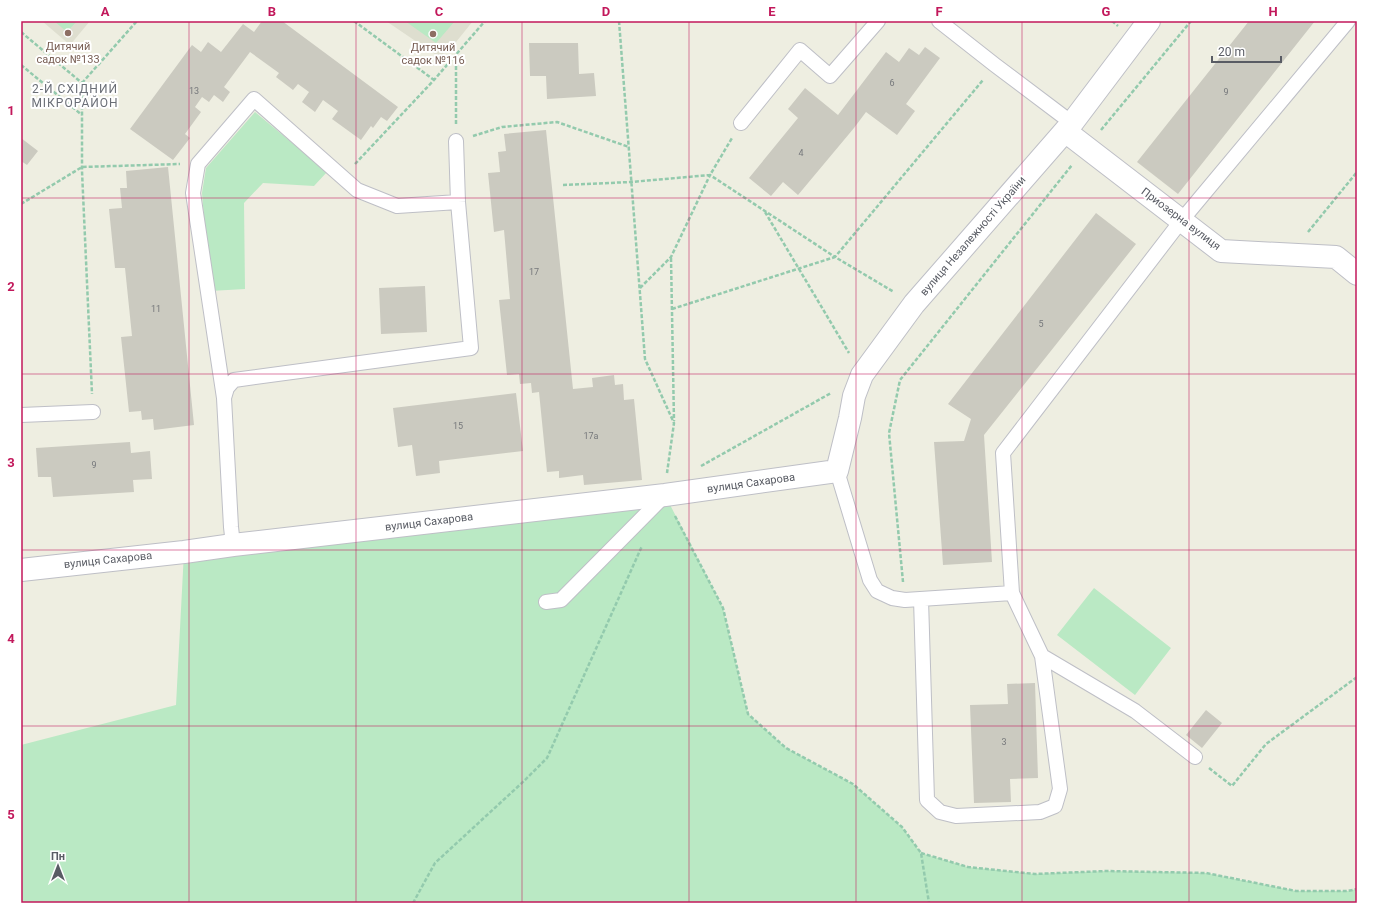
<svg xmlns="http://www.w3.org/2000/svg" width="1378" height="924" font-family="Roboto,sans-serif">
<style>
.education{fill:#dedecf}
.green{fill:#bae9c4}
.building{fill:#cbcac0}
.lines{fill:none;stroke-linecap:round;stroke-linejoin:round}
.lane-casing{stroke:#bebfc6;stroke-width:16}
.street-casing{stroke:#bebfc6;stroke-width:24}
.path{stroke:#93caad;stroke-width:2.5;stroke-dasharray:4 2;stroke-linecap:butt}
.lane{stroke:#fff;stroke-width:14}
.street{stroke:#fff;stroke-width:22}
.grid{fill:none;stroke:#c2185b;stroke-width:1;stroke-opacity:0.55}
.education-dot{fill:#8d6e63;stroke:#fff;stroke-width:1.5}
.labels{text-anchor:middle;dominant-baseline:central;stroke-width:4;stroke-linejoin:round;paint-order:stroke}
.number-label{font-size:9px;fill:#76787b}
.education-label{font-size:11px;fill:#785e54;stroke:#fff}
.street-label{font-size:11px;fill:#595c64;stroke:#fff}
.neighbourhood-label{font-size:12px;letter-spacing:1px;fill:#6a6e76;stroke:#fff}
.neatline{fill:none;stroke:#c2185b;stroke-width:1.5}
.grid-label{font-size:13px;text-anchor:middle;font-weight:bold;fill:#c2185b}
</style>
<rect width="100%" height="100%" fill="#eeeee1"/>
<path class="education" d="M 42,21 L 90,21 L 70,45 Z
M 386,21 L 473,21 L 452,47 L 439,57 Z"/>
<path class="green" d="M 54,21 L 77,21 L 67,32 Z
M 405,21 L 455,21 L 436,43 Z
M 255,112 L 327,172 L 314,186 L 263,183 L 244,203 L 245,289 L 210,291 L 202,193 L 206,168 Z
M 665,495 L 723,608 L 748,714 L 786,748 L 853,784 L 902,827 L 921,853 L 968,867 L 1035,874 L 1106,871 L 1206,873 L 1296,891 L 1348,891 L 1357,889 L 1357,903 L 21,903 L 21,745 L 176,705 L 184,552 Z
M 1094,588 L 1171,648 L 1135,695 L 1057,635 Z"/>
<path class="building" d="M 262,21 L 282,21 L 398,107 L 387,121 L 381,117 L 373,128 L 371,126 L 361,140 L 332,119 L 338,111 L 323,100 L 315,112 L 302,102 L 309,92 L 298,84 L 293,90 L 276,77 L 279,73 L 250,52 L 224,87 L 230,92 L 223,102 L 214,95 L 209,102 L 202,97 L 195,107 L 201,112 L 185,134 L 190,138 L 173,160 L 130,129 L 192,45 L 201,52 L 208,42 L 221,52 L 243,24 L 254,32 Z
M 1249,21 L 1315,21 L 1178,194 L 1137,162 Z
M 529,43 L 578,43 L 579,74 L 594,73 L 596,96 L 547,99 L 546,76 L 530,76 Z
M 925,47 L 940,58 L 906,104 L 915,111 L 897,135 L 866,112 L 854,128 L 798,195 L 783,182 L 771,196 L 749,178 L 798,118 L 788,109 L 805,88 L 838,115 L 886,52 L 899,62 L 909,48 L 919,55 Z
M 546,130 L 573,389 L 593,387 L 592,378 L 614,375 L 615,385 L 623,384 L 624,400 L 634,399 L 642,480 L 584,485 L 583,475 L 559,478 L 559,471 L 547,472 L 539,392 L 532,393 L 531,383 L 520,384 L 519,374 L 507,375 L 499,300 L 510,299 L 504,230 L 494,232 L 488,173 L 500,172 L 498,152 L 506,151 L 504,134 Z
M 21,138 L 38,151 L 27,165 L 21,161 Z
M 168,167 L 194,425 L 154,430 L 153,419 L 142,420 L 141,411 L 129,412 L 121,337 L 132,336 L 125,268 L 115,268 L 109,209 L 122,208 L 120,188 L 127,188 L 126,171 Z
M 1096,213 L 1136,244 L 984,435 L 992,562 L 943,565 L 934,442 L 964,441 L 971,419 L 948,404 Z
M 425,286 L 427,332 L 381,334 L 379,288 Z
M 516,393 L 523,451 L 439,461 L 440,473 L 416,476 L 412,445 L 398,447 L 393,408 Z
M 130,442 L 131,453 L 150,451 L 152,479 L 133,480 L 134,492 L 53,497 L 51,477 L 38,477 L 36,448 Z
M 1035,683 L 1038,778 L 1010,779 L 1011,802 L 974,803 L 970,705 L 1008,704 L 1007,684 Z
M 1206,710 L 1222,723 L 1202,748 L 1186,735 Z"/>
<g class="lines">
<defs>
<path id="lane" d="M 939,21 L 995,65 L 1072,123
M 741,123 L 800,50 L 830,76 L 878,21
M 224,398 L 193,193 L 198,164 L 254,99 L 357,190 L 397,206 L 458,202
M 21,415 L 93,412
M 837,471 L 870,580 L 877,591 L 892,598 L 905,600 L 1012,593 L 1003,453 L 1181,221 L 1348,21
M 233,545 L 231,527 L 224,398 L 227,388 L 234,380 L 471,348 L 458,202 L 456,141
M 921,599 L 927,800 L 940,812 L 956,816 L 1040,812 L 1055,806 L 1060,789 L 1042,656 L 1012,593
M 546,602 L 561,600 L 665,495
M 1042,656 L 1135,711 L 1195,757"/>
<path id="street" d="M 1065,131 L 1221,251 L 1336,257 L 1357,274
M 21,570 L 184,552 L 233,545 L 665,495 L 837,471 L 850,418 L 854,396 L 862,375 L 914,304 L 1072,123 L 1149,21"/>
</defs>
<use href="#lane" class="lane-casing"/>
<use href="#street" class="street-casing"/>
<path class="path" d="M 354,21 L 434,80
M 619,21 L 645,359 L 674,423 L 667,473
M 1112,21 L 1118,26
M 21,32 L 82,83 L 82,171 L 92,394
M 21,65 L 82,115
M 82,83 L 137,21
M 456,124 L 456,55
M 1101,130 L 1191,21
M 473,136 L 502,127 L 557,122 L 629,147
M 355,164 L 434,80 L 485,21
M 563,185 L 631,182 L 710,175 L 732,138
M 21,204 L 82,167 L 180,164
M 765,212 L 849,353
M 1308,232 L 1357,172
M 671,258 L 674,421
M 640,288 L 671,257 L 710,175 L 835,257 L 983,80
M 672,309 L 835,257 L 894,292
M 701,466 L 831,393
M 675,516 L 723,608 L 748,714 L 786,748 L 853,784 L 902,827 L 921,853 L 929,903
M 903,582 L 889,433 L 900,380 L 1072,165
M 1209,768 L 1232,786 L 1266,744 L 1357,677
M 921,853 L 968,867 L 1035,874 L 1106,871 L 1206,873 L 1296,891 L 1348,891 L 1357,889
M 413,903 L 435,863 L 524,781 L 547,758 L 642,546"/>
<use href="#lane" class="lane"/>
<use href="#street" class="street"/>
</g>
<path class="grid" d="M 189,21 L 189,903M 356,21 L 356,903M 522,21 L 522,903M 689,21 L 689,903M 856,21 L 856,903M 1022,21 L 1022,903M 1189,21 L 1189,903M 21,198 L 1357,198M 21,374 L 1357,374M 21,550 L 1357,550M 21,726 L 1357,726"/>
<g class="education-dot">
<circle cx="68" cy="33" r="4"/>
<circle cx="433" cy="34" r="4"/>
</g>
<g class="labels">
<g class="number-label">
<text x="892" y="83">6</text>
<text x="194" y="91">13</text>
<text x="1226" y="92">9</text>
<text x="801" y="153">4</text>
<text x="534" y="272">17</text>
<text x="156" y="309">11</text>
<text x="1041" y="324">5</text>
<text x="458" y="426">15</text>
<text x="591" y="436">17а</text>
<text x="94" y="465">9</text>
<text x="1004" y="742">3</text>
</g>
<g class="education-label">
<text x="68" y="46">Дитячий<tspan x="68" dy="13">садок №133</tspan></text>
<text x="433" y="47">Дитячий<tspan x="433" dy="13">садок №116</tspan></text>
</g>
<g class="street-label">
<text transform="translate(1181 219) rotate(37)">Приозерна вулиця</text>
<text transform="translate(973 236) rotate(-49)">вулиця Незалежності України</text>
<text transform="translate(751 483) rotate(-8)">вулиця Сахарова</text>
<text transform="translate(429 522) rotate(-7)">вулиця Сахарова</text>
<text transform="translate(108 560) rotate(-6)">вулиця Сахарова</text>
</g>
<g class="neighbourhood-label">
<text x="75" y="89">2-Й СХІДНИЙ<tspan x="75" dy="14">МІКРОРАЙОН</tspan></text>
</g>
</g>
<rect width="1378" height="924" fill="none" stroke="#ffffff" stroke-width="44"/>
<g transform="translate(58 866)" stroke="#ffffff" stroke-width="3" paint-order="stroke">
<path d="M0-3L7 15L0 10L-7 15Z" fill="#595c64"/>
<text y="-6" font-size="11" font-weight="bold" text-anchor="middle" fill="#595c64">Пн</text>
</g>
<path d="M1212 56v6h69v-6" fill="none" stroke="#595c64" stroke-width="2"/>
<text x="1218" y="56" font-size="12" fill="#595c64" stroke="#ffffff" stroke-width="3" paint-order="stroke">20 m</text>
<rect x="22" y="22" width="1334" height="880" class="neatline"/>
<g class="grid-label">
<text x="105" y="16">A</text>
<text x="272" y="16">B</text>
<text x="439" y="16">C</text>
<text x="606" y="16">D</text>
<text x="772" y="16">E</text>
<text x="939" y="16">F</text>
<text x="1106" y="16">G</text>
<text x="1273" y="16">H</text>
<text x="11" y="115">1</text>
<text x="11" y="291">2</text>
<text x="11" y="467">3</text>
<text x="11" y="643">4</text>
<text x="11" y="819">5</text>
</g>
</svg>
